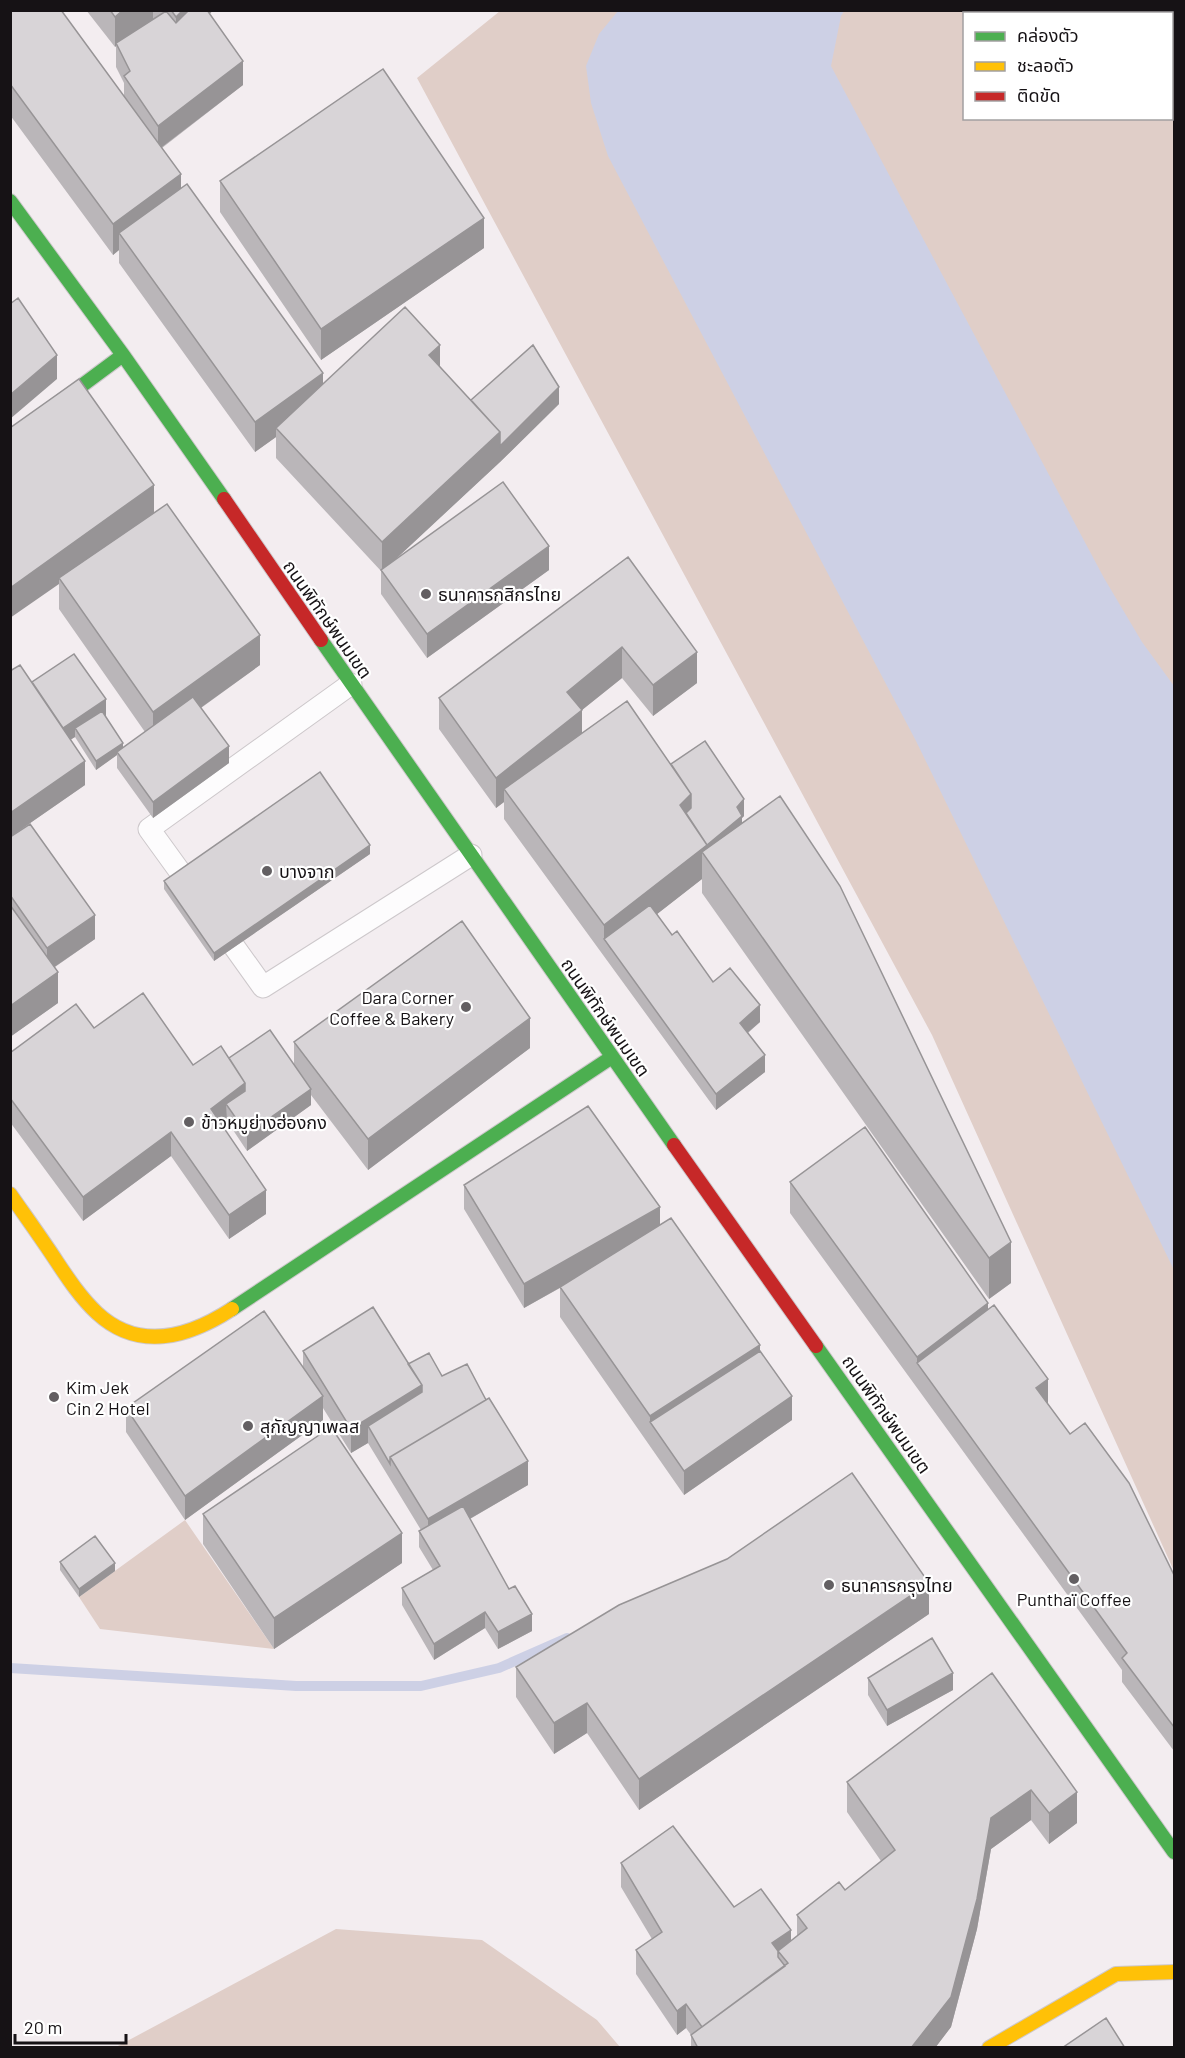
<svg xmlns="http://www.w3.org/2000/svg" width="1185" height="2058" font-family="Barlow,'Noto Sans Thai',sans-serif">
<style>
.green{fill:#e0cec8;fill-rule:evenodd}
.water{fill:#cdd0e5}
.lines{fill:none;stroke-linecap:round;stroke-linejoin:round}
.stream{stroke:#cdd0e5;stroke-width:10}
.lane-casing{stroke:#cdc8cb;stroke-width:23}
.fast-casing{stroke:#cdc8cb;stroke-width:16}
.slow-casing{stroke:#cdc8cb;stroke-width:16}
.jam-casing{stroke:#cdc8cb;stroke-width:16}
.lane{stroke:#fdfcfd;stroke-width:21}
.fast{stroke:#4caf50;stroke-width:14}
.slow{stroke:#ffc107;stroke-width:14}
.jam{stroke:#c62828;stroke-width:14}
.wall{fill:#bab6b9}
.shaded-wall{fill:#979496}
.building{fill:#d8d4d7;stroke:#979496;stroke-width:1.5}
.poi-dot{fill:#635f62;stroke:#fff;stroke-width:2}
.labels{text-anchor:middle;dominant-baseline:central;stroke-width:4.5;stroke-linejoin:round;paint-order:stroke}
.poi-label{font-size:18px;fill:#161215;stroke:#fff;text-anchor:start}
.street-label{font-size:18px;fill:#161215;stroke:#fff}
</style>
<rect width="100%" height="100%" fill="#f3edf0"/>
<path class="green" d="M 500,11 L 1174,11 L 1174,1571 L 932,1035 L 417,78 ZM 964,14 L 1172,14 L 1172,118 L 964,118 Z
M 185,1520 L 274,1649 L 100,1629 L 79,1597 Z
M 336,1929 L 482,1940 L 597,2020 L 620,2047 L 116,2047 Z"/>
<path class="water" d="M 618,11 L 844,11 L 841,16 L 831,66 L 1104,578 L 1142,642 L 1174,686 L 1174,1270 L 916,741 L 608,156 L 591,103 L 586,66 L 599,34 Z"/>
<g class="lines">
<path class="stream" d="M 10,1668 L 296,1686 L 421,1686 L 499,1668 L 567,1638"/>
<defs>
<path id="lane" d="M 196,894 L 149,829 L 351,684
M 218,924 L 263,987 L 471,855"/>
<path id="fast" d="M 10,201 L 123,355 L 224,499
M 10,439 L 123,355
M 321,640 L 674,1145
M 232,1309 L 612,1057
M 816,1346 L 1174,1852"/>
<path id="slow" d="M 10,1194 C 26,1217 42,1239 57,1262 C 69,1280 81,1298 97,1313 C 139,1352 189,1337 232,1309
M 989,2048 L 1116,1974 L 1174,1972"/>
<path id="jam" d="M 224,499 L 321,640
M 674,1145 L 816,1346"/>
</defs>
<use href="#lane" class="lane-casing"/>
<use href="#fast" class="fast-casing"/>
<use href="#slow" class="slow-casing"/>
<use href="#jam" class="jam-casing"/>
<use href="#lane" class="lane"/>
<use href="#fast" class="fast"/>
<use href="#slow" class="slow"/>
<use href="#jam" class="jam"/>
</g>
<path class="wall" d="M 10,10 L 124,96 L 124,83 L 116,67 L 116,46 L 115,47 L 86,10 L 213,10 L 210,14 L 243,85 L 162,148 L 181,188 L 323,384 L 440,368 L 471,400 L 559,404 L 500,462 L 396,558 L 549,570 L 427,658 L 381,594 L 381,571 L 276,458 L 276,437 L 255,452 L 119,263 L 119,250 L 113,255 L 10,115 Z
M 220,181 L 484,248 L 321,360 L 220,212 Z
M 10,428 L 154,513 L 260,665 L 201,708 L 229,763 L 153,818 L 117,768 L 117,755 L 96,770 L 75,737 L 71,739 L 85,785 L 10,837 L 32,682 L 106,716 L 105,716 L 123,748 L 145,732 L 59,609 L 59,584 Z
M 628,557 L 697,683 L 653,716 L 622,678 L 582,710 L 582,734 L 671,764 L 744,816 L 742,818 L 742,823 L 1011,1283 L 989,1299 L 702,893 L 702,879 L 657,914 L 672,935 L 713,982 L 760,1022 L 748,1033 L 765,1072 L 716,1110 L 504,819 L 504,802 L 496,808 L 439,729 L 439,698 Z
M 10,837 L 95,939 L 55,967 L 58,1003 L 10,1037 Z
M 370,854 L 214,961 L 164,889 L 164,881 Z
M 94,1028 L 193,1065 L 229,1058 L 294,1064 L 294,1042 L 530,1048 L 368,1170 L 311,1095 L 311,1105 L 247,1151 L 227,1121 L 221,1125 L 266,1214 L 229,1239 L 171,1156 L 83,1221 L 10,1122 L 10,1053 Z
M 790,1182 L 988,1310 L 1047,1403 L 1174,1575 L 1174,1751 L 1122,1682 L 1122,1670 L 790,1213 Z
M 464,1185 L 660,1225 L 760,1351 L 792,1420 L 684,1495 L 560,1317 L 560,1288 L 524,1308 L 464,1209 Z
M 303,1351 L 408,1364 L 442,1376 L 528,1485 L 470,1519 L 532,1631 L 498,1649 L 485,1628 L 434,1660 L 402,1605 L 402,1588 L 433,1570 L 419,1547 L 419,1531 L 421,1530 L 368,1443 L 351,1453 L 323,1408 L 323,1420 L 185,1520 L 126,1432 L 126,1408 L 303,1367 Z
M 203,1514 L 402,1563 L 274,1649 L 203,1544 Z
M 60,1562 L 115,1571 L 79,1597 L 60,1570 Z
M 929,1614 L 639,1810 L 587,1733 L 554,1754 L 516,1697 L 516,1667 Z
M 992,1673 L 1077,1823 L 1049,1844 L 1031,1820 L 991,1849 L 977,1929 L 951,2027 L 935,2048 L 691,2048 L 691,2035 L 686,2028 L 677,2035 L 636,1974 L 636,1950 L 652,1939 L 621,1887 L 621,1863 L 791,1941 L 797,1936 L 797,1915 L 845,1890 L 881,1861 L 847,1812 L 847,1782 Z
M 868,1678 L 953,1690 L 887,1726 L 868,1695 Z"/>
<path class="shaded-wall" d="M 123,10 L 153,10 L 153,20 L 116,43 L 116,46 L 115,47 L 115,17 Z
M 183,10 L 213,10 L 176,47 L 176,17 Z
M 243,61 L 243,85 L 158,150 L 158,126 Z
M 181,174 L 181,204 L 119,233 L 119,250 L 113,255 L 113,224 Z
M 484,218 L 484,248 L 321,360 L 321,329 Z
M 440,345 L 440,375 L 429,355 Z
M 57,355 L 57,379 L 10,419 L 10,395 Z
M 323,373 L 323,403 L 276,428 L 276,437 L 255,452 L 255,422 Z
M 559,387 L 559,404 L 500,462 L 382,572 L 382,542 L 500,432 Z
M 154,485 L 154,516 L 59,578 L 59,584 L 10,618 L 10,588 Z
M 549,546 L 549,570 L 427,658 L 427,634 Z
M 260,635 L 260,665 L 153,742 L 153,712 Z
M 622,647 L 622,678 L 582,710 L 582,741 L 504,789 L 504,802 L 496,808 L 496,778 L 567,692 Z
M 697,652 L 697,683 L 653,716 L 653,685 Z
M 106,699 L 106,716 L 78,734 L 75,728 L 75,737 L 59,747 L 59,731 Z
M 123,743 L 123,751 L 117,752 L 117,755 L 96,770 L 96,761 Z
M 229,746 L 229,763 L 153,818 L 153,802 Z
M 85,761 L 85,785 L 10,837 L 10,813 Z
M 691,794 L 691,824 L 680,805 Z
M 744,799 L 744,816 L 742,818 L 742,832 L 702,852 L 702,879 L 611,950 L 604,939 L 604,925 Z
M 370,845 L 370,854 L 214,961 L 214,953 Z
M 95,915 L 95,939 L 47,972 L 47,948 Z
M 58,972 L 58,1003 L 10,1037 L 10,1006 Z
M 760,1005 L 760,1022 L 740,1039 L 740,1023 Z
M 530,1018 L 530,1048 L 368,1170 L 368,1139 Z
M 765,1055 L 765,1072 L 716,1110 L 716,1094 Z
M 245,1083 L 245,1107 L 226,1104 L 227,1121 L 211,1133 L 211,1109 Z
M 311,1089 L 311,1105 L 247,1151 L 247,1134 Z
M 171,1132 L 171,1156 L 83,1221 L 83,1197 Z
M 266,1190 L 266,1214 L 229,1239 L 229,1215 Z
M 660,1207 L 660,1231 L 524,1308 L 524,1284 Z
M 1011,1242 L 1011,1283 L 989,1299 L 989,1258 Z
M 988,1303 L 988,1333 L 917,1363 L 917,1357 Z
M 760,1345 L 760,1375 L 650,1422 L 650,1416 Z
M 1048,1379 L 1048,1403 L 1036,1412 L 1036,1388 Z
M 422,1385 L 422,1409 L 368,1426 L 368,1443 L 351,1453 L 351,1429 Z
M 323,1396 L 323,1420 L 185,1520 L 185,1496 Z
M 792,1396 L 792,1420 L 684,1495 L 684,1471 Z
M 528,1461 L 528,1485 L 428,1543 L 428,1519 Z
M 402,1533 L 402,1563 L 274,1649 L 274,1618 Z
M 115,1563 L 115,1571 L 79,1597 L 79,1589 Z
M 929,1583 L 929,1614 L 639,1810 L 639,1779 Z
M 485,1612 L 485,1628 L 434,1660 L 434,1644 Z
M 532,1614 L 532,1631 L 498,1649 L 498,1632 Z
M 953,1673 L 953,1690 L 887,1726 L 887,1710 Z
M 587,1703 L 587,1733 L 554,1754 L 554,1723 Z
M 1031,1790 L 1031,1820 L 991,1849 L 977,1929 L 951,2027 L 935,2048 L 911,2048 L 991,1818 Z
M 1077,1792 L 1077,1823 L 1049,1844 L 1049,1813 Z
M 791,1930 L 791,1954 L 778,1951 L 778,1977 L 772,1943 Z
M 686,2004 L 686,2028 L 677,2035 L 677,2011 Z"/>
<path class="building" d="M 61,10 L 181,174 L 113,224 L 10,84 L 10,11 Z
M 110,10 L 123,10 L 115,17 Z
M 171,10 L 183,10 L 176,17 Z
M 189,10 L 207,10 L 243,61 L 158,126 L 124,76 L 130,71 L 116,43 L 166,11 L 176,23 Z
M 383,69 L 484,218 L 321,329 L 220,181 Z
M 187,184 L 323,373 L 255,422 L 119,233 Z
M 18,298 L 57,355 L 10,395 L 10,304 Z
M 405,307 L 440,345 L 429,355 L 500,432 L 382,542 L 276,428 Z
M 533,345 L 559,387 L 500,446 L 500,432 L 471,400 Z
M 79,379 L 154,485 L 10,588 L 10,428 Z
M 503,482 L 549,546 L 427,634 L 381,570 Z
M 167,504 L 260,635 L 153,712 L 59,578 Z
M 628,557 L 697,652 L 653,685 L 622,647 L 567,692 L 582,710 L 496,778 L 439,698 Z
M 74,654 L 106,699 L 63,728 L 32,682 Z
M 20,665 L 85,761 L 10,813 L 10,671 Z
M 193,697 L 229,746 L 153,802 L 117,752 Z
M 627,701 L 691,794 L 680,805 L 707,845 L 604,925 L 504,789 Z
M 102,711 L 123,743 L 96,761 L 75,728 Z
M 705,741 L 744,799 L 737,807 L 742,816 L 707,845 L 686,813 L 691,808 L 691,794 L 671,764 Z
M 320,772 L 370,845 L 214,953 L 164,881 Z
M 780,796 L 840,886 L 1011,1242 L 989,1258 L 702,852 Z
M 30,824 L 95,915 L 47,948 L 10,895 L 10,837 Z
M 10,905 L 58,972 L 10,1006 Z
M 650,905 L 672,935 L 677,931 L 713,982 L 730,968 L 760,1005 L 740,1023 L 765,1055 L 716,1094 L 604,939 Z
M 462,921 L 530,1018 L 368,1139 L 294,1042 Z
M 143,993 L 193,1065 L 221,1046 L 245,1083 L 211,1109 L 266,1190 L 229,1215 L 171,1132 L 83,1197 L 10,1098 L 10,1053 L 76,1004 L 94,1028 Z
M 270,1030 L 311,1089 L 247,1134 L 226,1104 L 245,1091 L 245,1083 L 229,1058 Z
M 588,1106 L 660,1207 L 524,1284 L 464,1185 Z
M 865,1127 L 988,1303 L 917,1357 L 790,1182 Z
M 671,1218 L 760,1345 L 650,1416 L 560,1287 Z
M 994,1305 L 1048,1379 L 1036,1388 L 1070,1434 L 1085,1423 L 1129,1483 L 1174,1575 L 1174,1727 L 1122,1658 L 1127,1653 L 917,1363 Z
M 373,1307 L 422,1385 L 351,1429 L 303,1351 Z
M 264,1311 L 323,1396 L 185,1496 L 126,1408 Z
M 760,1351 L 792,1396 L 684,1471 L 650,1422 Z
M 429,1353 L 442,1376 L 467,1364 L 486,1400 L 390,1457 L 390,1464 L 368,1426 L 422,1392 L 422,1385 L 408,1364 Z
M 489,1398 L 528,1461 L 428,1519 L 390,1457 Z
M 331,1427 L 402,1533 L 274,1618 L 203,1514 Z
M 852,1473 L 929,1583 L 639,1779 L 587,1703 L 554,1723 L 516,1667 L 619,1605 L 727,1559 Z
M 463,1506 L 509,1589 L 515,1586 L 532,1614 L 498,1632 L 485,1612 L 434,1644 L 402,1588 L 440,1566 L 419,1531 Z
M 95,1536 L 115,1563 L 79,1589 L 60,1562 Z
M 932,1638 L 953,1673 L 887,1710 L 868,1678 Z
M 992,1673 L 1077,1792 L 1049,1813 L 1031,1790 L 991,1818 L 977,1899 L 951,1997 L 911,2048 L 698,2048 L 691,2035 L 788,1963 L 778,1951 L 807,1928 L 797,1915 L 839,1882 L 845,1890 L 895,1850 L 847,1782 Z
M 673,1826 L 734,1907 L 761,1889 L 791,1930 L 772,1943 L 778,1951 L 778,1957 L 785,1966 L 702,2027 L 686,2004 L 677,2011 L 636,1950 L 662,1932 L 621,1863 Z
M 1106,2018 L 1125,2048 L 1062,2048 Z"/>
<g class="poi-dot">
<circle cx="426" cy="594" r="6"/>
<circle cx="267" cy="871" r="6"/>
<circle cx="466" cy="1007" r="6"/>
<circle cx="189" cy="1122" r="6"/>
<circle cx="54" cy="1397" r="6"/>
<circle cx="248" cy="1426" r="6"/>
<circle cx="1074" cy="1579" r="6"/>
<circle cx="829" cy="1585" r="6"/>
</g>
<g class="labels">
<g class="poi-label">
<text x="438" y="594">ธนาคารกสิกรไทย</text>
<text x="279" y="871">บางจาก</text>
<text x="454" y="997" text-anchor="end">Dara Corner<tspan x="454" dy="21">Coffee &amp; Bakery</tspan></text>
<text x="201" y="1122">ข้าวหมูย่างฮ่องกง</text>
<text x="66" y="1387">Kim Jek<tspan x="66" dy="21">Cin 2 Hotel</tspan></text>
<text x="260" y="1426">สุกัญญาเพลส</text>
<text x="841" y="1585">ธนาคารกรุงไทย</text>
<text x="1074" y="1599" text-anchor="middle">Punthaï Coffee</text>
</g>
<g class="street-label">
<text transform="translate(328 619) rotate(55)">ถนนพิทักษ์พนมเขต</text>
<text transform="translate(606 1017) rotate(55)">ถนนพิทักษ์พนมเขต</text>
<text transform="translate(887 1414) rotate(55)">ถนนพิทักษ์พนมเขต</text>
</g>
</g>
<rect width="1185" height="2058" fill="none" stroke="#161215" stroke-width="24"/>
<rect x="963" y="12" width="210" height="108" fill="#ffffff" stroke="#a2a0a1" stroke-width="1.5"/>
<rect x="975" y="32" width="30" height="9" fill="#4caf50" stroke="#a2a0a1" stroke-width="1.5"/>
<text x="1017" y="42" font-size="18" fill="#161215">คล่องตัว</text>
<rect x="975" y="62" width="30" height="9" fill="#ffc107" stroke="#a2a0a1" stroke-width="1.5"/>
<text x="1017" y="72" font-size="18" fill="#161215">ชะลอตัว</text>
<rect x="975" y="92" width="30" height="9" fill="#c62828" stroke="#a2a0a1" stroke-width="1.5"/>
<text x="1017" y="102" font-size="18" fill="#161215">ติดขัด</text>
<path d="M15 2034v9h111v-9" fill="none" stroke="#161215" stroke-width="3"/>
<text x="24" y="2034" font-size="18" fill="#161215" stroke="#ffffff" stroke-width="4.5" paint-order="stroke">20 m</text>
</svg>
